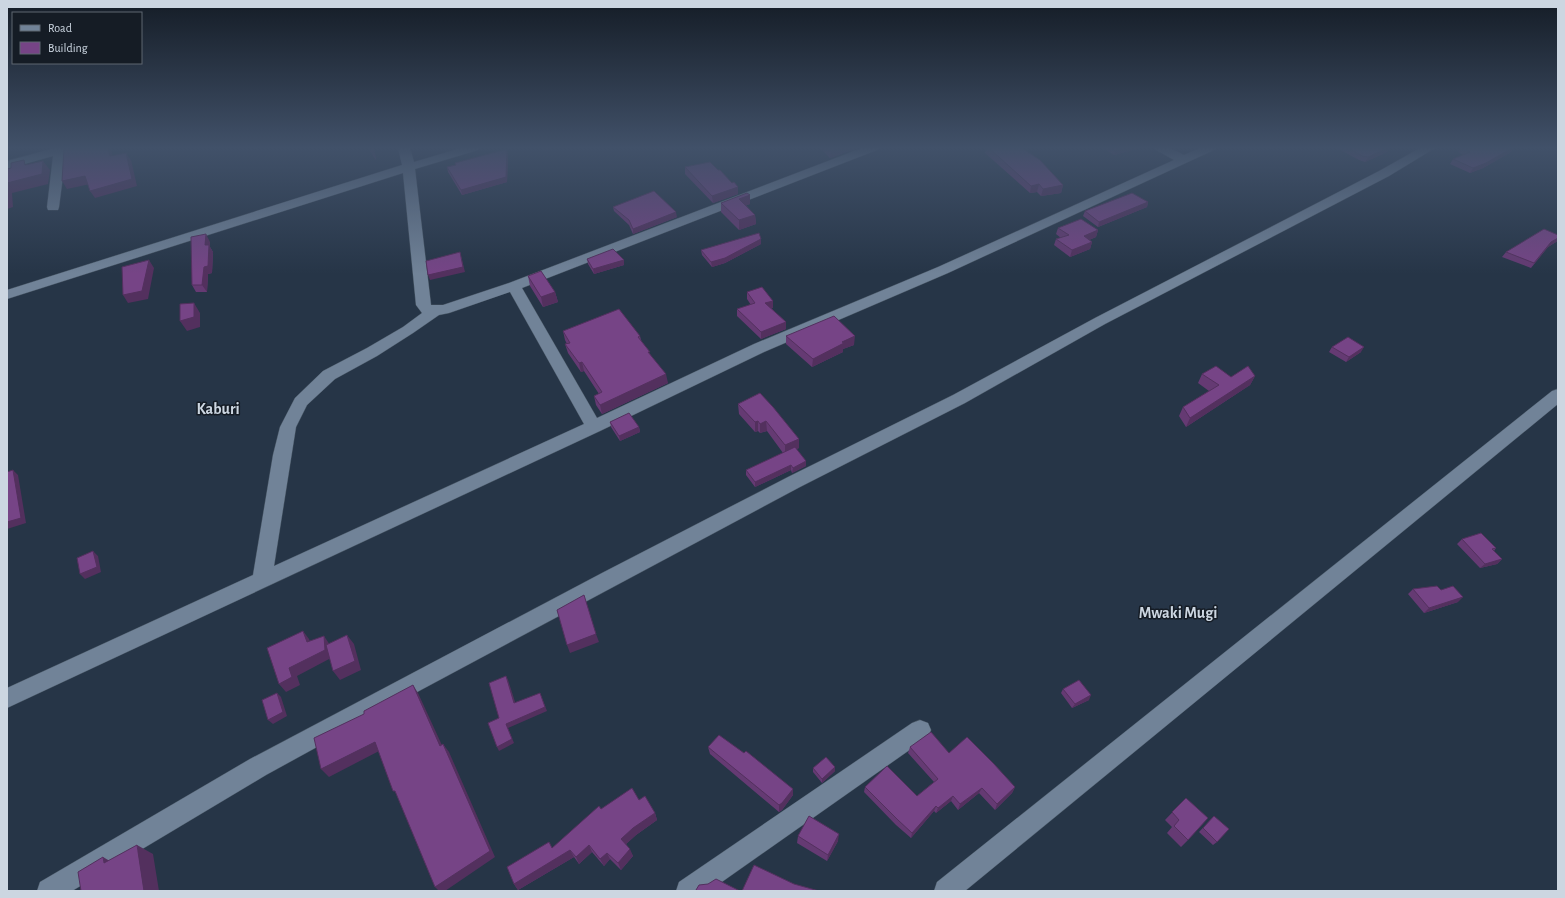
<svg xmlns="http://www.w3.org/2000/svg" width="1565" height="898" font-family="'Alegreya Sans',sans-serif">
<style>
.lines{fill:none;stroke-linecap:round;stroke-linejoin:round}
.minor-casing{stroke:#43515f;stroke-width:1}
.minor{fill:#718398;fill-rule:evenodd}
.wall{fill:#653a73}
.shaded-wall{fill:#53305e}
.building{fill:#764486;stroke:#53305e}
.labels{text-anchor:middle;dominant-baseline:central;stroke-width:3;stroke-linejoin:round;paint-order:stroke}
.quarter-label{font-size:16px;font-weight:bold;fill:#ccd6e1;stroke:#151c25}
</style>
<rect width="100%" height="100%" fill="#263547"/>
<g class="lines">
<defs>
<path id="minor" d="M 55,148 L 76,148 L 74,150 L 66,153 L 59,207 L 58,210 L 48,210 L 47,207 L 53,156 L 7,169 L 7,161 Z
M 398,148 L 410,148 L 414,162 L 461,148 L 480,148 L 478,150 L 415,169 L 431,305 L 443,305 L 509,283 L 862,148 L 879,148 L 877,150 L 522,288 L 597,418 L 754,344 L 938,267 L 1174,160 L 1156,150 L 1154,148 L 1170,148 L 1184,155 L 1200,148 L 1216,148 L 1214,150 L 948,273 L 764,352 L 600,431 L 7,708 L 7,688 L 253,575 L 273,455 L 280,427 L 295,398 L 323,371 L 367,348 L 403,327 L 422,313 L 416,305 L 403,173 L 7,299 L 7,290 L 402,165 ZM 510,292 L 584,424 L 274,566 L 296,427 L 307,405 L 335,379 L 377,356 L 413,333 L 439,315 L 449,313 Z
M 1420,148 L 1435,148 L 1389,176 L 1105,324 L 965,403 L 800,487 L 419,691 L 266,775 L 72,891 L 37,891 L 40,882 L 250,759 L 602,573 L 788,477 L 953,395 L 1095,318 L 1381,170 Z
M 1558,389 L 1558,404 L 965,891 L 934,891 L 937,882 L 1552,391 Z
M 920,720 L 928,723 L 931,730 L 928,737 L 709,891 L 676,891 L 679,882 L 912,723 Z"/>
</defs>
<use href="#minor" class="minor-casing"/>
<use href="#minor" class="minor"/>
</g>
<path class="wall" d="M 368,148 L 374,148 L 376,160 Z
M 820,148 L 857,148 L 830,158 Z
M 986,148 L 1022,148 L 1063,185 L 1061,193 L 1041,196 L 1037,192 L 1030,193 L 985,153 Z
M 1103,148 L 1137,148 L 1136,149 L 1114,155 Z
M 1337,148 L 1389,148 L 1387,152 L 1365,162 L 1359,160 Z
M 1461,148 L 1513,148 L 1511,152 L 1483,168 L 1470,173 L 1450,164 L 1453,159 L 1463,155 L 1458,152 Z
M 508,154 L 507,182 L 462,195 L 448,172 L 447,167 L 455,165 L 455,163 Z
M 685,167 L 732,183 L 738,187 L 738,194 L 713,203 L 685,174 Z
M 750,195 L 750,204 L 746,205 L 755,215 L 756,224 L 739,230 L 721,212 L 721,203 Z
M 1148,202 L 1147,207 L 1098,227 L 1083,216 L 1085,211 Z
M 613,207 L 677,217 L 633,234 L 629,225 L 614,211 Z
M 1058,228 L 1098,230 L 1096,237 L 1089,240 L 1092,242 L 1090,249 L 1070,257 L 1054,245 L 1056,239 L 1061,238 L 1056,234 Z
M 1558,235 L 1558,240 L 1556,242 L 1548,247 L 1531,268 L 1502,257 L 1506,252 Z
M 210,242 L 210,247 L 213,252 L 212,273 L 208,274 L 207,292 L 196,292 L 192,285 Z
M 761,244 L 725,263 L 712,267 L 702,255 L 701,250 Z
M 587,259 L 624,265 L 594,274 L 588,264 Z
M 528,276 L 555,292 L 558,302 L 543,307 L 530,286 Z
M 747,292 L 773,301 L 773,308 L 771,308 L 786,322 L 786,329 L 761,339 L 737,316 L 737,309 L 751,305 L 747,299 Z
M 563,331 L 640,336 L 641,340 L 668,383 L 602,414 L 596,405 L 594,396 L 599,394 L 584,371 L 581,372 L 568,353 L 565,344 L 567,344 L 565,340 Z
M 786,336 L 854,345 L 843,349 L 843,352 L 812,367 L 786,344 Z
M 1332,347 L 1361,352 L 1346,362 L 1329,352 Z
M 1202,374 L 1231,377 L 1255,376 L 1250,385 L 1186,427 L 1179,416 L 1183,407 L 1209,391 L 1198,383 Z
M 760,393 L 799,448 L 796,449 L 806,461 L 806,466 L 792,473 L 791,470 L 755,487 L 746,475 L 746,470 L 783,453 L 767,431 L 760,433 L 758,431 L 755,432 L 739,414 L 738,404 Z
M 610,422 L 639,427 L 640,432 L 620,441 L 611,427 Z
M 1462,539 L 1496,548 L 1494,551 L 1502,559 L 1497,564 L 1480,568 L 1457,544 Z
M 1413,589 L 1441,590 L 1458,602 L 1424,613 L 1408,594 Z
M 1063,689 L 1089,700 L 1072,708 L 1061,693 Z
M 708,747 L 793,789 L 793,795 L 782,810 L 779,812 L 710,754 Z
M 910,747 L 949,753 L 1015,787 L 1012,793 L 995,810 L 979,793 L 958,810 L 951,801 L 936,813 L 934,811 L 911,838 L 896,825 L 864,792 L 865,787 L 917,796 L 934,782 L 908,753 Z
M 813,768 L 835,771 L 822,783 L 813,772 Z
M 1186,798 L 1188,840 L 1181,847 L 1167,833 L 1172,827 L 1165,820 Z
M 639,800 L 655,813 L 657,820 L 636,835 L 626,844 L 633,856 L 621,870 L 610,859 L 604,866 L 592,852 L 579,864 L 574,857 L 518,890 L 514,884 L 553,848 Z
M 1214,816 L 1217,842 L 1213,845 L 1199,832 Z
M 798,836 L 838,841 L 827,861 L 797,843 Z"/>
<path class="shaded-wall" d="M 108,148 L 111,148 L 114,164 L 110,156 Z
M 373,148 L 374,148 L 376,160 L 374,155 Z
M 544,148 L 553,148 L 545,151 Z
M 839,148 L 857,148 L 830,158 L 831,151 Z
M 1124,148 L 1137,148 L 1136,149 L 1114,155 L 1115,151 Z
M 1388,148 L 1389,148 L 1387,152 L 1365,162 L 1368,157 Z
M 1512,148 L 1513,148 L 1511,152 L 1483,168 L 1470,173 L 1473,168 Z
M 507,149 L 508,154 L 507,182 L 462,195 L 461,190 Z
M 126,153 L 131,160 L 137,186 L 95,198 L 90,191 Z
M 43,161 L 50,170 L 48,184 L 12,193 L 13,207 L 7,209 L 7,183 Z
M 85,176 L 90,184 L 67,189 L 62,181 Z
M 1039,184 L 1037,192 L 1030,193 L 1031,186 Z
M 1063,185 L 1061,193 L 1041,196 L 1043,189 Z
M 738,187 L 738,194 L 713,203 L 712,196 Z
M 750,195 L 750,204 L 739,208 L 739,199 Z
M 1148,202 L 1147,207 L 1098,227 L 1099,222 Z
M 676,212 L 677,217 L 633,234 L 633,229 Z
M 755,215 L 756,224 L 739,230 L 739,220 Z
M 1098,230 L 1096,237 L 1082,243 L 1084,236 Z
M 206,234 L 210,242 L 210,247 L 213,252 L 212,273 L 208,274 L 207,292 L 202,285 Z
M 1558,238 L 1558,240 L 1556,242 L 1548,247 L 1531,268 L 1551,242 Z
M 761,239 L 761,244 L 725,263 L 712,267 L 711,262 Z
M 1092,242 L 1090,249 L 1070,257 L 1072,250 Z
M 460,252 L 465,272 L 430,280 L 428,275 Z
M 149,260 L 154,268 L 148,299 L 128,303 L 123,295 Z
M 624,260 L 624,265 L 594,274 L 593,269 Z
M 555,292 L 558,302 L 543,307 L 541,297 Z
M 773,301 L 773,308 L 765,310 L 765,303 Z
M 194,303 L 200,313 L 200,327 L 187,331 L 180,321 Z
M 786,322 L 786,329 L 761,339 L 761,332 Z
M 855,336 L 854,345 L 843,349 L 843,352 L 812,367 L 813,359 L 842,342 Z
M 1364,347 L 1361,352 L 1346,362 L 1349,357 Z
M 582,362 L 584,371 L 581,372 L 579,363 Z
M 666,374 L 668,383 L 602,414 L 600,405 Z
M 1255,376 L 1250,385 L 1186,427 L 1190,418 Z
M 758,421 L 758,431 L 755,432 L 755,422 Z
M 766,421 L 767,431 L 760,433 L 760,424 Z
M 639,427 L 640,432 L 620,441 L 619,436 Z
M 799,439 L 799,448 L 785,455 L 785,445 Z
M 806,461 L 806,466 L 792,473 L 793,468 Z
M 791,465 L 791,470 L 755,487 L 755,482 Z
M 13,470 L 18,475 L 26,523 L 7,529 L 7,522 Z
M 93,551 L 98,556 L 101,572 L 85,579 L 80,574 Z
M 1502,559 L 1497,564 L 1480,568 L 1485,564 Z
M 1463,597 L 1458,602 L 1424,613 L 1429,608 Z
M 303,631 L 309,639 L 313,650 L 307,642 Z
M 596,634 L 599,642 L 570,653 L 567,645 Z
M 347,635 L 354,644 L 361,670 L 340,680 L 333,671 Z
M 324,636 L 330,645 L 331,658 L 297,676 L 300,685 L 286,692 L 279,684 L 289,668 Z
M 506,676 L 508,680 L 517,708 L 514,703 Z
M 413,685 L 418,693 L 446,754 L 440,746 Z
M 277,693 L 281,697 L 287,716 L 273,724 L 268,720 Z
M 540,693 L 547,711 L 508,728 L 514,743 L 499,751 L 497,747 L 506,724 Z
M 1091,695 L 1089,700 L 1072,708 L 1075,704 Z
M 375,742 L 381,750 L 329,777 L 321,769 Z
M 443,744 L 449,752 L 495,857 L 445,891 L 439,891 L 435,887 Z
M 835,767 L 835,771 L 822,783 L 822,779 Z
M 1015,787 L 1012,793 L 995,810 L 997,804 Z
M 982,788 L 979,793 L 958,810 L 960,804 Z
M 793,789 L 793,795 L 782,810 L 779,812 L 779,805 Z
M 953,796 L 951,801 L 936,813 L 938,808 Z
M 936,806 L 934,811 L 911,838 L 912,833 Z
M 655,813 L 657,820 L 636,835 L 624,846 L 621,839 L 633,828 Z
M 839,834 L 838,841 L 827,861 L 828,855 Z
M 137,845 L 153,854 L 159,891 L 144,891 Z
M 589,845 L 592,852 L 579,864 L 576,857 Z
M 630,849 L 633,856 L 621,870 L 618,863 Z
M 570,850 L 574,857 L 518,890 L 514,884 Z
M 607,853 L 610,859 L 604,866 L 600,859 Z
M 103,857 L 120,867 L 104,863 Z"/>
<path class="building" d="M 64,148 L 108,148 L 110,156 L 126,153 L 132,179 L 90,191 L 85,176 L 62,181 Z
M 370,148 L 373,148 L 374,155 Z
M 827,148 L 839,148 L 831,151 Z
M 989,148 L 1022,148 L 1040,160 L 1063,185 L 1043,189 L 1039,184 L 1031,186 Z
M 1112,148 L 1124,148 L 1115,151 Z
M 1348,148 L 1388,148 L 1368,157 L 1362,156 Z
M 1463,148 L 1512,148 L 1486,163 L 1473,168 L 1453,159 L 1470,152 Z
M 507,149 L 506,177 L 461,190 L 447,167 L 456,165 L 455,163 Z
M 24,160 L 25,165 L 43,161 L 42,174 L 7,183 L 7,169 L 11,168 L 11,163 Z
M 710,162 L 718,170 L 720,170 L 732,183 L 734,182 L 738,187 L 712,196 L 685,167 Z
M 654,191 L 676,212 L 633,229 L 629,220 L 613,207 Z
M 747,193 L 750,195 L 739,199 L 755,215 L 739,220 L 721,203 Z
M 1132,193 L 1148,202 L 1099,222 L 1085,211 Z
M 1081,219 L 1098,230 L 1084,236 L 1092,242 L 1072,250 L 1056,239 L 1069,235 L 1058,228 Z
M 1544,229 L 1558,235 L 1558,238 L 1551,242 L 1534,263 L 1506,252 Z
M 759,233 L 761,239 L 725,258 L 711,262 L 701,250 Z
M 206,234 L 205,245 L 209,245 L 208,266 L 204,267 L 202,285 L 192,285 L 191,237 Z
M 613,249 L 624,260 L 593,269 L 587,259 Z
M 460,252 L 463,267 L 428,275 L 426,261 Z
M 149,260 L 142,291 L 123,295 L 122,267 Z
M 541,271 L 555,292 L 541,297 L 528,276 Z
M 762,287 L 773,301 L 765,303 L 786,322 L 761,332 L 737,309 L 755,303 L 747,292 Z
M 194,303 L 194,317 L 180,321 L 180,304 Z
M 619,309 L 640,336 L 638,337 L 650,352 L 648,352 L 666,374 L 600,405 L 594,396 L 602,392 L 582,362 L 579,363 L 565,344 L 570,343 L 563,331 Z
M 834,316 L 855,336 L 842,342 L 844,343 L 813,359 L 786,336 Z
M 1348,337 L 1364,347 L 1349,357 L 1332,347 Z
M 1216,366 L 1231,377 L 1248,366 L 1255,376 L 1190,418 L 1183,407 L 1219,385 L 1202,374 Z
M 760,393 L 773,407 L 799,439 L 785,445 L 766,421 L 760,424 L 758,421 L 755,422 L 738,404 Z
M 629,413 L 639,427 L 619,436 L 610,422 Z
M 795,447 L 806,461 L 793,468 L 791,465 L 755,482 L 746,470 Z
M 13,470 L 21,518 L 7,522 L 7,472 Z
M 1481,533 L 1496,548 L 1492,549 L 1502,559 L 1485,564 L 1462,539 Z
M 93,551 L 97,567 L 80,574 L 77,558 Z
M 1437,586 L 1441,590 L 1453,586 L 1463,597 L 1429,608 L 1413,589 Z
M 584,595 L 596,634 L 567,645 L 557,610 Z
M 303,631 L 307,642 L 324,636 L 325,650 L 289,668 L 292,677 L 279,684 L 267,648 Z
M 347,635 L 355,661 L 333,671 L 326,645 Z
M 506,676 L 514,703 L 540,693 L 545,707 L 506,724 L 512,739 L 497,747 L 488,723 L 499,718 L 489,683 Z
M 1079,680 L 1091,695 L 1075,704 L 1063,689 Z
M 413,685 L 440,746 L 443,744 L 490,851 L 435,887 L 395,791 L 393,791 L 375,742 L 321,769 L 314,738 L 364,714 L 364,711 Z
M 277,693 L 283,712 L 268,720 L 262,700 Z
M 931,732 L 949,753 L 967,737 L 994,764 L 1015,787 L 997,804 L 982,788 L 960,804 L 953,796 L 938,808 L 936,806 L 912,833 L 898,820 L 865,787 L 887,766 L 917,796 L 938,779 L 910,747 Z
M 719,735 L 744,753 L 746,751 L 793,789 L 782,803 L 779,805 L 708,747 Z
M 826,757 L 835,767 L 822,779 L 813,768 Z
M 632,788 L 639,800 L 645,796 L 655,813 L 633,828 L 621,839 L 630,849 L 618,863 L 607,853 L 600,859 L 589,845 L 576,857 L 570,850 L 514,884 L 507,867 L 549,842 L 552,848 L 599,806 L 601,809 Z
M 1186,798 L 1208,818 L 1188,840 L 1174,826 L 1179,820 L 1172,812 Z
M 809,816 L 839,834 L 828,855 L 798,836 Z
M 1214,816 L 1229,829 L 1217,842 L 1203,828 Z
M 137,845 L 144,891 L 81,891 L 78,872 L 103,857 L 104,863 Z
M 754,865 L 794,884 L 819,891 L 742,891 Z
M 716,879 L 740,891 L 698,891 L 696,890 L 699,885 L 708,884 Z"/>
<linearGradient id="sky" x2="0" y2="1"><stop stop-color="#151d27"/><stop offset="0.54" stop-color="#415169"/><stop offset="1" stop-color="#415169" stop-opacity="0"/></linearGradient>
<rect width="1565" height="274" fill="url(#sky)"/>
<g class="labels">
<g class="quarter-label">
<text x="218" y="409">Kaburi</text>
<text x="1178" y="613">Mwaki Mugi</text>
</g>
</g>
<rect width="1565" height="898" fill="none" stroke="#ccd6e1" stroke-width="16"/>
<rect x="12" y="12" width="130" height="52" fill="#151c25" stroke="#5e6670"/>
<rect x="20" y="25" width="20" height="6" fill="#718398" stroke="#5e6670"/>
<text x="48" y="32" font-size="12" fill="#ccd6e1">Road</text>
<rect x="20" y="42" width="20" height="12" fill="#764486" stroke="#5e6670"/>
<text x="48" y="52" font-size="12" fill="#ccd6e1">Building</text>
</svg>
